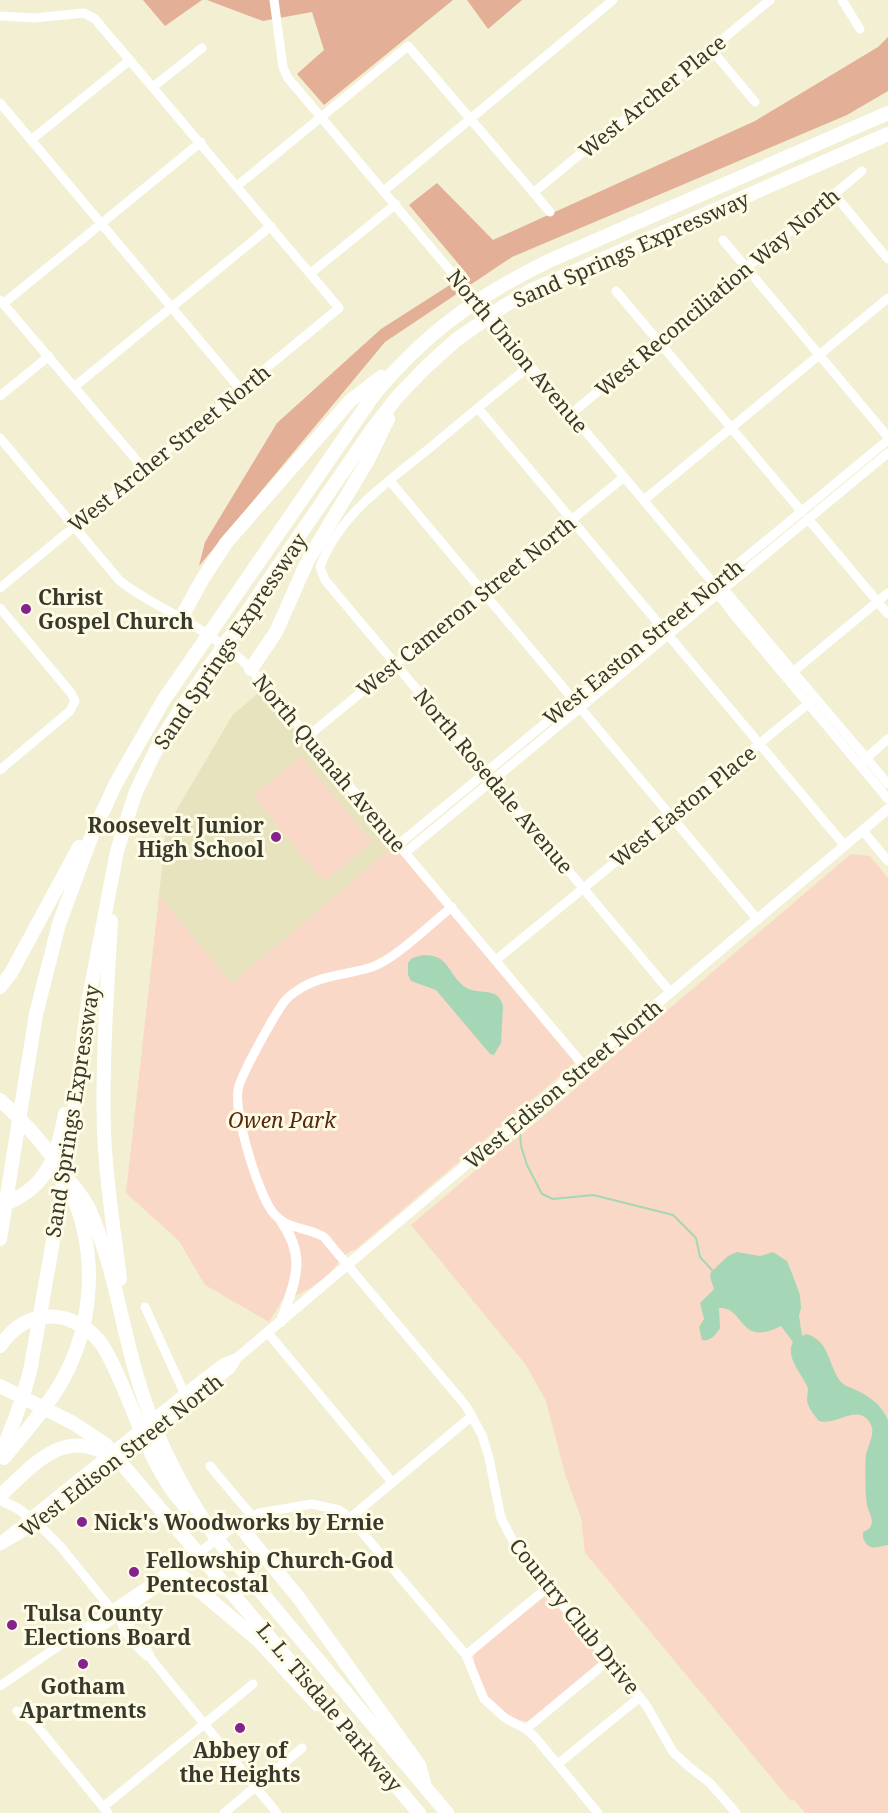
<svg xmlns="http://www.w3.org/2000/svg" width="888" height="1813" font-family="'Noto Serif',serif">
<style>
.built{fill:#e7e3bf}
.green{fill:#fad8c7}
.forest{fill:#e3af96}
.water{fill:#a5d7b6}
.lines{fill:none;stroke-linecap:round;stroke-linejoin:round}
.stream{stroke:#a5d7b6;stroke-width:2}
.minor{stroke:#fff;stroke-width:9}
.major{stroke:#fff;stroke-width:10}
.highway{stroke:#fff;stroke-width:14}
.poi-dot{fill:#85228c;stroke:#fffce5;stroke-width:2}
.labels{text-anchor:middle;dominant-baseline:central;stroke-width:6;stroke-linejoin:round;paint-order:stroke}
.street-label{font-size:21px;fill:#39382c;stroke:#fffce5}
.poi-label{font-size:21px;font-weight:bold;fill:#39382c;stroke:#fffce5;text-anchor:start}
.park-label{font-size:21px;font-style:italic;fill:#57270d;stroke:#fffce5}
</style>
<rect width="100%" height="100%" fill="#f2efd2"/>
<path class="built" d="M 259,692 L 278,709 L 326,766 L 328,769 L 326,772 L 331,779 L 335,777 L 394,846 L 232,983 L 159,896 L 166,828 L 232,716 Z"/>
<path class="green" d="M 301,756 L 372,842 L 324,882 L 253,796 Z
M 394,846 L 573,1060 L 574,1064 L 356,1249 C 345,1253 341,1259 335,1267 C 326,1279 297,1299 283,1299 L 269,1322 L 205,1285 L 179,1241 L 126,1193 L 159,896 L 232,983 Z
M 851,854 L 870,856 L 888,878 L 888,1813 L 805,1813 L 794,1800 L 791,1801 L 585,1553 L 581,1518 L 565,1474 L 546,1401 L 526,1365 L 411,1225 L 502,1148 L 520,1136 Z
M 544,1597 L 550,1598 L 597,1654 L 599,1663 L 529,1721 C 502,1724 468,1679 475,1653 Z"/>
<path class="forest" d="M 143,0 L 202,0 L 165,26 Z
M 207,0 L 453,0 L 324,105 L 297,74 L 324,50 L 312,12 L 263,21 Z
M 467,0 L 522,0 L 488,29 Z
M 888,37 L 888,91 L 847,115 L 512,257 L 385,342 L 199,566 L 205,542 L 277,423 L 381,329 L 467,274 L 409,205 L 437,183 L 493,240 L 755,121 L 878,47 Z"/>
<path class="water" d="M 423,955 C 451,955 446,973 465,987 C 478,996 498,985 503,1006 L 501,1043 L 494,1055 L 490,1054 L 436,990 L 411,981 L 408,975 L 408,963 L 412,958 Z
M 737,1252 L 760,1256 L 773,1252 L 787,1261 L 793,1276 L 800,1295 L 801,1308 L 799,1316 L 802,1336 L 806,1334 C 830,1340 828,1366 841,1382 C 845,1386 849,1387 854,1389 C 869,1396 881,1404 888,1420 L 888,1545 C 876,1547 869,1552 863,1538 L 863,1532 C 868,1530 871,1528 872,1522 C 872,1516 868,1511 867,1505 C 865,1497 865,1461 866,1454 C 869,1442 878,1430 867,1419 C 854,1406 835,1426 819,1421 C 814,1415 808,1408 807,1400 C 807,1395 809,1390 807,1386 C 801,1373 785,1357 793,1342 L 781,1326 C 738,1348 745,1306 719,1308 L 720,1328 C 716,1335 710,1342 702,1340 L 699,1327 L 704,1319 L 700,1303 L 714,1289 L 710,1277 L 711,1272 L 728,1256 Z"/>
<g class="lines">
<path class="stream" d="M 520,1133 L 521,1146 L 527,1165 L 542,1194 L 553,1199 L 593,1195 L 673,1215 L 696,1238 L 700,1257 L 712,1270"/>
<path class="minor" d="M 274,0 L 283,67 L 288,78 L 714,584 L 718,594 L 734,615 L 888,799
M 842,0 L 860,29
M 0,16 L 34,18 L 84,13 L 95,19 L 339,308 L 0,588
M 711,49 L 755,102
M 153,87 L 202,48
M 0,103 L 241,390
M 31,140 L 130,60
M 237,186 L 408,46 L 550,212
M 385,190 L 613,0
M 533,193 L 608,131 L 631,115 L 770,0
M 834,194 L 888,259
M 723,240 L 888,437
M 311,273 L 396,204
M 616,291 L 802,512
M 0,300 L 144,469
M 3,304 L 201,142
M 530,366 C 496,392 463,420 431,447 C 389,481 339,514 320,567 L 325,580 L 671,993
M 74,387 L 271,226
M 0,396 L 49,356
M 478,408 L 845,846
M 571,414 L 862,171
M 0,438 L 119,580 C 137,595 158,605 179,617 C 205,632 230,648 251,669 L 584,1066
M 390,481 L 758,920
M 644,500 L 888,298
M 809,520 L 888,614
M 722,587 L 888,784
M 0,608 L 71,693 L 75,701 L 70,711 L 0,770
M 788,676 L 888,593
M 308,736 L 624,477
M 863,761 L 888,739
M 863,831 L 888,861
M 399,844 L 888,440
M 406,852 L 888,453
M 452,907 C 430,924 397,958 372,967 C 348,975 319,975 298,990 C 293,993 288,997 284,1002 C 275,1014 240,1076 238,1090 C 234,1114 259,1198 275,1215 C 289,1230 308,1227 324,1237 L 466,1406 L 482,1435 L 489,1458 L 501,1518 L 518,1551 L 646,1705 L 673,1752 L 688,1766 L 710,1783 L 736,1813
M 496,960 L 815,698
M 145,1307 L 186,1397
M 268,1333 L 392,1482
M 210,1466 L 252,1516
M 350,1518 L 472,1416
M 2,1540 L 31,1517
M 0,1546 L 38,1524 L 61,1547 L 121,1621 C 126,1636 135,1645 147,1656
M 121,1621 C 137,1629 144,1644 152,1660 L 277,1813
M 76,1639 L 106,1624 L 171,1578 L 175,1570
M 466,1655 L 548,1587
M 0,1686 L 167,1572 L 175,1570 L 238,1524 L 259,1513 L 312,1504 L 339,1510 L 350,1518 L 466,1655 L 484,1699 L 505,1718 L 526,1729 L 534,1736 L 598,1813
M 17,1711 L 33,1721 L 108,1813
M 526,1729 L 609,1660
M 558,1764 L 640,1697
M 103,1807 L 253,1684
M 224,1813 L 302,1748"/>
<path class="major" d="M 281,1221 C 308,1259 294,1282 281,1322
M 0,1500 L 17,1508 L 38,1524 L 65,1503 L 231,1368 L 237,1358 L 888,809
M 31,1517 L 205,1377 L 224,1363 L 237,1358"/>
<path class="highway" d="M 181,618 L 202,580 L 226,543 L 350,401 L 381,377
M 251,669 L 276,632 L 308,560 L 368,460 L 388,419
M 111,921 C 107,992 102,1062 104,1133 C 106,1182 114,1231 120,1279
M 0,987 L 11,973 L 79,847
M 0,1100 C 28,1125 47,1148 68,1179 C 75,1188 84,1198 89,1209 C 112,1260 120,1316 135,1370 C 154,1436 182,1494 224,1548 L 447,1813
M 0,1206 C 47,1189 56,1159 65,1114
M 0,1239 L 36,1014 L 59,924 L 92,835 L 116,783 L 163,701 L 373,396 C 425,333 478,295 551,260 L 888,113
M 0,1346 C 11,1330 25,1319 44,1317 C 66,1314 87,1326 100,1342 C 110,1355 116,1372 123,1387 C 140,1426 155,1473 184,1505
M 0,1386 L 73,1423 L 105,1444 L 419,1813
M 0,1455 C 13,1426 24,1398 31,1366 L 69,1150 L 88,1003 L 117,851 L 135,794 L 150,762 L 164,735 L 186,701 L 373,428 L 398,396 L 426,367 L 456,340 L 504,306 L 532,290 L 888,134
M 4,1458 C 24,1433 46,1409 62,1381 C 94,1324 98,1252 71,1192
M 0,1496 C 32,1466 66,1424 113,1458
M 238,1524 L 298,1597 L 419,1765 L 424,1783
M 175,1570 L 259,1641 L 317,1704"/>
</g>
<g class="poi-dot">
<circle cx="26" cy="609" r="6"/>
<circle cx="276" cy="837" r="6"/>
<circle cx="82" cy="1522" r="6"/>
<circle cx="134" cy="1572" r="6"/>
<circle cx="12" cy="1625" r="6"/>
<circle cx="83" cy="1664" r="6"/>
<circle cx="240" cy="1728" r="6"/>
</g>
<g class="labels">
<g class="street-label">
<text transform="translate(652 96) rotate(-39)">West Archer Place</text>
<text transform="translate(631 249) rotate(-24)">Sand Springs Expressway</text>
<text transform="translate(717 292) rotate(-40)">West Reconciliation Way North</text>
<text transform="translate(518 351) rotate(50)">North Union Avenue</text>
<text transform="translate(169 448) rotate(-39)">West Archer Street North</text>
<text transform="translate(466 606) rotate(-39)">West Cameron Street North</text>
<text transform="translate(230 641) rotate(-56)">Sand Springs Expressway</text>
<text transform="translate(643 642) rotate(-39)">West Easton Street North</text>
<text transform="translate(330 763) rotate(50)">North Quanah Avenue</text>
<text transform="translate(494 781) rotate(50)">North Rosedale Avenue</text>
<text transform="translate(683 806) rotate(-39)">West Easton Place</text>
<text transform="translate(563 1084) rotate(-40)">West Edison Street North</text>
<text transform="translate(72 1111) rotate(-81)">Sand Springs Expressway</text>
<text transform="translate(121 1455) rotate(-38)">West Edison Street North</text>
<text transform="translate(575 1616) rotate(51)">Country Club Drive</text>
<text transform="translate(330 1707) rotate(50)">L. L. Tisdale Parkway</text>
</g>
<g class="poi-label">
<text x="38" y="597">Christ<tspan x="38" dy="24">Gospel Church</tspan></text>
<text x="264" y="825" text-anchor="end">Roosevelt Junior<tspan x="264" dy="24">High School</tspan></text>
<text x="94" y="1522">Nick's Woodworks by Ernie</text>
<text x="146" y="1560">Fellowship Church-God<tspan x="146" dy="24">Pentecostal</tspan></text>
<text x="24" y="1613">Tulsa County<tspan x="24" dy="24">Elections Board</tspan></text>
<text x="83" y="1686" text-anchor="middle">Gotham<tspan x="83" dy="24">Apartments</tspan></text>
<text x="240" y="1750" text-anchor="middle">Abbey of<tspan x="240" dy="24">the Heights</tspan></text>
</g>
<g class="park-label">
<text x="282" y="1120">Owen Park</text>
</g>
</g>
</svg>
